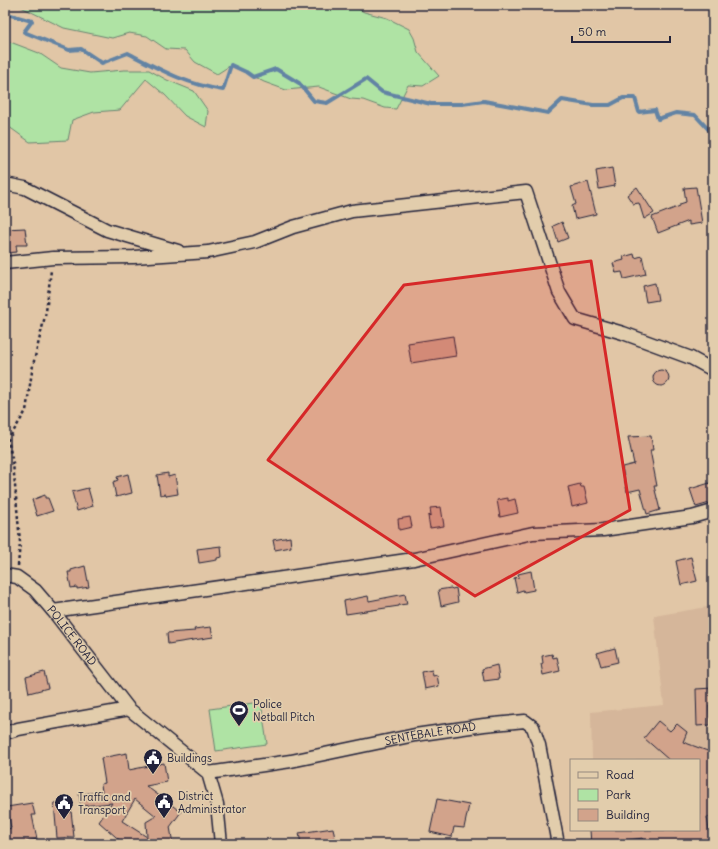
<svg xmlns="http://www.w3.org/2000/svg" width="718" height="849" font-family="Delius,sans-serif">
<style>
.built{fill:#d5b69a}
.green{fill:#afe3a4;stroke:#688270}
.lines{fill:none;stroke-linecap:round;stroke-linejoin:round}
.stream{stroke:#6283a4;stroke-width:4}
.building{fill:#d2a38b;stroke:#22223b;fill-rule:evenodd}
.minor-casing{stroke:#22223b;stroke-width:15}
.path{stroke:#22223b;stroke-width:2.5;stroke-dasharray:3 3;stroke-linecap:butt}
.minor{stroke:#e2cdac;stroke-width:12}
.marked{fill:#d62828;fill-opacity:0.2;stroke:#d62828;stroke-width:3;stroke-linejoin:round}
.labels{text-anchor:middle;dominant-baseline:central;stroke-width:3.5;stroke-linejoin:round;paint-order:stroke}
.street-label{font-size:11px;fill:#22223b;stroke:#e2cdac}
.poi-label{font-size:11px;fill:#22223b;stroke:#e2cdac;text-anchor:start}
</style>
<rect width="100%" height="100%" fill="#e1c6a6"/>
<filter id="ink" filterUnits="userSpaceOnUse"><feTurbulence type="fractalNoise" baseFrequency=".025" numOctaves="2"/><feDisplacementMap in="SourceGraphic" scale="8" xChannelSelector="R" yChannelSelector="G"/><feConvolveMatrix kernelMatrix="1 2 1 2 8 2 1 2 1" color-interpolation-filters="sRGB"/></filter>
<g filter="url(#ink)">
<path class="built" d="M 713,606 L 713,844 L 603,844 L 601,830 L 699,830 L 699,760 L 592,760 L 591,712 L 664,705 L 654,616 Z"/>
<path class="green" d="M 17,5 L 352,5 L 364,12 L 387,18 L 409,29 L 414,38 L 418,52 L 439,76 L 423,86 L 408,85 L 396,109 L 385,108 L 363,100 L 351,99 L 319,87 L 286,90 L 264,82 L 231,65 L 217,74 L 195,62 L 185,50 L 166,49 L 147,36 L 129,33 L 112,38 L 64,28 Z
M 5,40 L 39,53 L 61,68 L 90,73 L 124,70 L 149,70 L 167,80 L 194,91 L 208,111 L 206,127 L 185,116 L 165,95 L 146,79 L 120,110 L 94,112 L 72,120 L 68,140 L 30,142 L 5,124 Z
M 261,702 L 267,744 L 216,751 L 210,709 Z"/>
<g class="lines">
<path class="stream" d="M 5,15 L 7,14 L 32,21 L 24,32 L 69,50 L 81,49 L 102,63 L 128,53 C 161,70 185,84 223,90 L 231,65 L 246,72 L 253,77 L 276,69 L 299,83 L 314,101 L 327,103 L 366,79 L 382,92 L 431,104 L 462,104 L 484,101 L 548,113 L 562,100 L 593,105 L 610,105 L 623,98 L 635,98 L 639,112 L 655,110 L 658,119 L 676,113 L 695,115 L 709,130 L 713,130"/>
</g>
<path class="building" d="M 612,168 L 615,186 L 599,189 L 596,171 Z
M 588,182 L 596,214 L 575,219 L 572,206 L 576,204 L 571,187 Z
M 637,187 L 654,213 L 644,219 L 639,203 L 633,204 L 627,195 Z
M 696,187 L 702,223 L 689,225 L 689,221 L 658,233 L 652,217 L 680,206 L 680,204 L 686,202 L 684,188 Z
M 562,222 L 568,238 L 558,242 L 553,226 Z
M 25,228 L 27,245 L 16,245 L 17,252 L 5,253 L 5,229 Z
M 634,254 L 635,258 L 642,256 L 646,274 L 624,279 L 622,272 L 616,273 L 613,263 L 624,260 L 623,257 Z
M 655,283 L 658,300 L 646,302 L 643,286 Z
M 453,336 L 456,356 L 411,363 L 408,343 Z
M653 378a8 8 0 1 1 16 0a8 8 0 1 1-16 0Z
M 651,436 L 653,450 L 650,450 L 657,486 L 654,486 L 660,510 L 647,514 L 640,489 L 627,492 L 622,467 L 634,464 L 628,437 Z
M 168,473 L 168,477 L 175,475 L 178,494 L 166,496 L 165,494 L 160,495 L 157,475 Z
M 128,474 L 132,493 L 116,497 L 113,482 L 118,480 L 117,477 Z
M 713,482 L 713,502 L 696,507 L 690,489 Z
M 580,484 L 581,487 L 584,487 L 588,503 L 572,507 L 568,487 Z
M 88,488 L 93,506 L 77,511 L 72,492 Z
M 45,495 L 45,498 L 48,498 L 53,511 L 37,516 L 32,500 Z
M 508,498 L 508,501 L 515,499 L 518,513 L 500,517 L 497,500 Z
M 441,507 L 444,526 L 430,528 L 428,516 L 431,515 L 430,508 Z
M 410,517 L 412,527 L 399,530 L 398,519 Z
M 290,537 L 291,547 L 275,550 L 273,540 Z
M 221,546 L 222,557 L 217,558 L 217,560 L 199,563 L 197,549 Z
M 691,557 L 697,581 L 681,585 L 676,561 Z
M 85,566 L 89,587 L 77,589 L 77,587 L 71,588 L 68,572 L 71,572 L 71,570 Z
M 531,571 L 534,590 L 524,592 L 523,590 L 517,592 L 514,578 L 519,577 L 518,574 Z
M 451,588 L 452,589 L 456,588 L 458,602 L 441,606 L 438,590 Z
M 405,594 L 407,604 L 399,605 L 399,606 L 346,614 L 344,601 L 368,596 L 369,601 Z
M 211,627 L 213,637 L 168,644 L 167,633 L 195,631 L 194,629 Z
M 615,648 L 618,662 L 601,666 L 597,653 Z
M 552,654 L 553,658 L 557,657 L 560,671 L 543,675 L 541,664 L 543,663 L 542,656 Z
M 497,665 L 499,679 L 484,681 L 482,669 Z
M 432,670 L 433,676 L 437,675 L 439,686 L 425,689 L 422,672 Z
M 44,672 L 48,688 L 29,693 L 26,677 Z
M 713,688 L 713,704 L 709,705 L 710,725 L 697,726 L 696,689 Z
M 658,721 L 670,731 L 677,724 L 687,732 L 683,742 L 713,753 L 713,817 L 707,817 L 711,844 L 644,844 L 643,838 L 622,841 L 623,844 L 591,844 L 590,830 L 699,830 L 699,760 L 669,760 L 644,738 Z
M 127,753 L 129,770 L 164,763 L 167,782 L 146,786 L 181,812 L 170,827 L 173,844 L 124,844 L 99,822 L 112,803 L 81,806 L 79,794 L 102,792 L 101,784 L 105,783 L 101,758 ZM 135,799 L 156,816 L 146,822 L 147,837 L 122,821 Z
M 437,799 L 469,805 L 464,828 L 454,827 L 452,837 L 430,832 Z
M 70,802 L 74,837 L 57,838 L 54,803 Z
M 32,803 L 35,815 L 32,815 L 37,839 L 13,844 L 5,844 L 5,830 L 11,828 L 7,807 Z
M 333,828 L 336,844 L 301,844 L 299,833 Z"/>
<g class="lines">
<defs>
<g id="minor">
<path d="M 5,184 L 25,188 L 107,230 L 178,251"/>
<path d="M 5,263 L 53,258 L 134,257 L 208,252 L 255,242 L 293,227 L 352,211 L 526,192 L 559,292 L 575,319 L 623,333 L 691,358 L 713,370"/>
<path id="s1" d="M 5,575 L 17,577 L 35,590 L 53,611 L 129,709 L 208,773 L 217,804 L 221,844"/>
<path d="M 53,611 L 414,559 L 533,533 L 603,530 L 692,517 L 713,511"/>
<path d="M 5,733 L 18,729 L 129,709"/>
<path id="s2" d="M 208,773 L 291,761 L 415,735 L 484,725 L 525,721 L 533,727 L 539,745 L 558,844"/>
</g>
</defs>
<use href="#minor" class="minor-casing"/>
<path class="path" d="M 5,464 L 13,463
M 18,566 L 20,542 L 13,463 L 8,440 L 26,411 L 33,365 L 46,312 L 51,270"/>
<use href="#minor" class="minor"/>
</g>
</g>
<path class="marked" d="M 591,261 L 630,510 L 475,596 L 268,460 L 404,285 Z"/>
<defs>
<symbol id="stadium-pin" viewBox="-11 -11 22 30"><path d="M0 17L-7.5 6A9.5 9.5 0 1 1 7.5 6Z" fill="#22223b" stroke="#e2cdac"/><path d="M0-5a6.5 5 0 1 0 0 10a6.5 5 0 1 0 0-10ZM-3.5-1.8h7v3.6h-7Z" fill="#fff"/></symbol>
<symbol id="civic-pin" viewBox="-11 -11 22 30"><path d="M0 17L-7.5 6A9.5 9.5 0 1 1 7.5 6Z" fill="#22223b" stroke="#e2cdac"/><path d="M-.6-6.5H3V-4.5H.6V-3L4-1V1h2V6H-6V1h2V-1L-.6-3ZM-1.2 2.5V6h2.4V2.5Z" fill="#fff"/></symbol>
</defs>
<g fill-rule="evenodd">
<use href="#stadium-pin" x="228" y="699" width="22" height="30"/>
<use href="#civic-pin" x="142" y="747" width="22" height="30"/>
<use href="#civic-pin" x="153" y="791" width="22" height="30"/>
<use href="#civic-pin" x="53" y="792" width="22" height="30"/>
</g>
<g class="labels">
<g class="street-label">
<text stroke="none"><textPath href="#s1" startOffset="93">POLICE ROAD</textPath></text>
<text stroke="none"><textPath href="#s2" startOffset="226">SENTEBALE ROAD</textPath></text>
</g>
<g class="poi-label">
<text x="253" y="704">Police<tspan x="253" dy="13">Netball Pitch</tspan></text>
<text x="167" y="758">Buildings</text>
<text x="178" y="796">District<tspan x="178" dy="13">Administrator</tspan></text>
<text x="78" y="797">Traffic and<tspan x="78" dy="13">Transport</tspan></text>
</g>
</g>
<rect width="718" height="849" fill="none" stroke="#e2cdac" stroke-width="20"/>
<rect x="10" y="10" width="698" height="829" fill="none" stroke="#22223b" stroke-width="1.5" filter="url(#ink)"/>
<rect x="570" y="759" width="130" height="72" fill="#e2cdac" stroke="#95897f"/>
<rect x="578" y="772" width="20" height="6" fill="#e2cdac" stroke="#95897f"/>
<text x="606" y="779" font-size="12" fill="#22223b">Road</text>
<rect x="578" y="789" width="20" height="12" fill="#afe3a4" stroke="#95897f"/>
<text x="606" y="799" font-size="12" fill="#22223b">Park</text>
<rect x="578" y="809" width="20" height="12" fill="#d2a38b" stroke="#95897f"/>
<text x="606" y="819" font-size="12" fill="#22223b">Building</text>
<path d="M572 36v6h98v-6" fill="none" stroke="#22223b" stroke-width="2"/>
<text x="578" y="36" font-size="12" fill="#22223b" stroke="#e2cdac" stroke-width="3" paint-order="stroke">50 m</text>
</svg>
